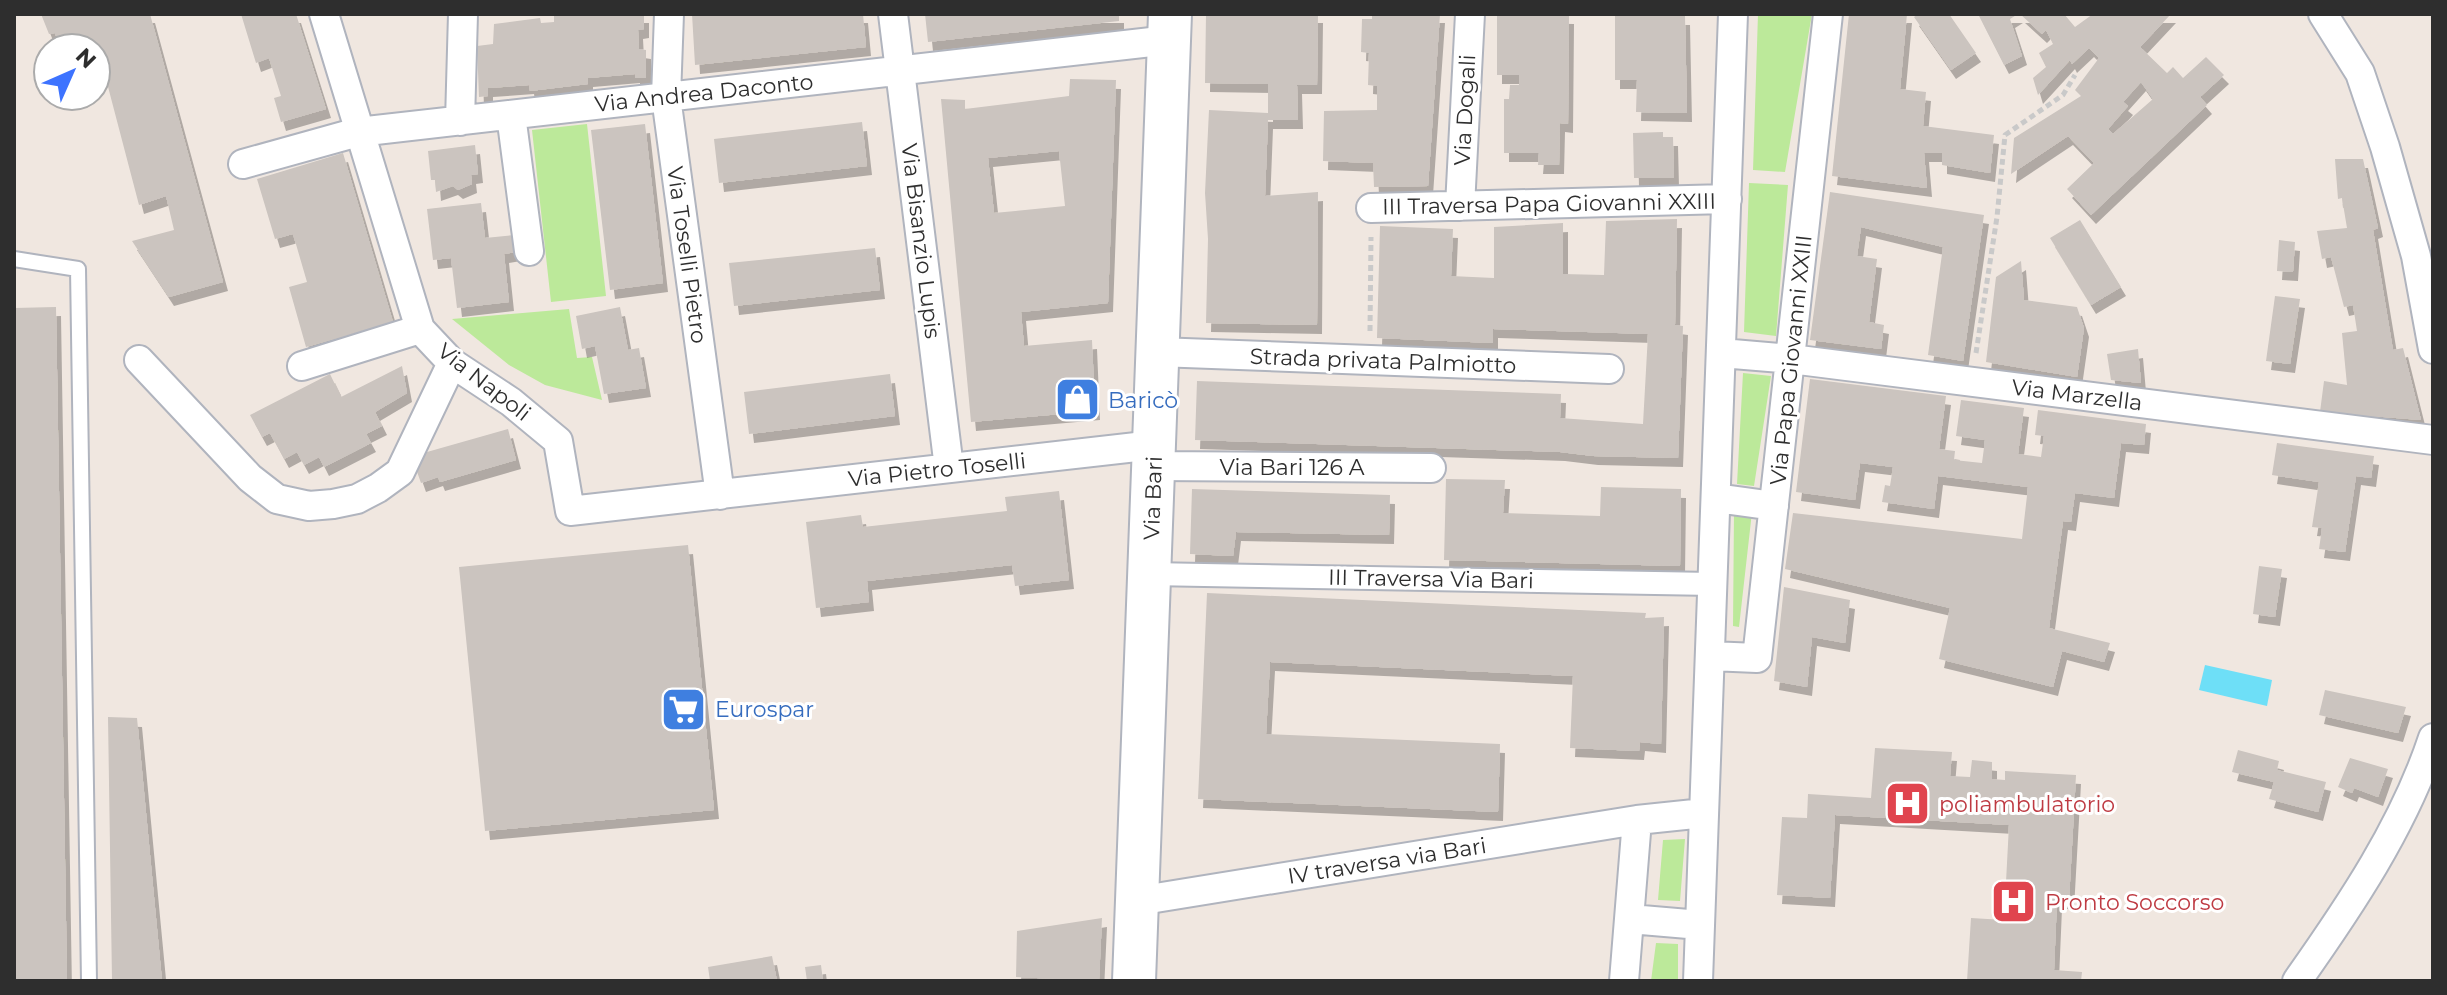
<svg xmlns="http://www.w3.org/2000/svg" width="2447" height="995" font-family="Montserrat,sans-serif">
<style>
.green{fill:#bce99a}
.water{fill:#6edff7}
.building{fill:#cbc4bf;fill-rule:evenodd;filter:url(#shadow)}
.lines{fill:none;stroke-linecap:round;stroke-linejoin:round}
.service-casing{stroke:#b0b4be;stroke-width:18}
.pedestrian-casing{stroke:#b0b4be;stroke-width:26}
.minor-casing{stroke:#b0b4be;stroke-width:32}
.secondary-casing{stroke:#b0b4be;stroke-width:46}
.path{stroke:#c9c9c9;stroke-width:5;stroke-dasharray:6 4;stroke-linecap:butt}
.service{stroke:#fff;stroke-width:14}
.pedestrian{stroke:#fff;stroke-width:22}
.minor{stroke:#fff;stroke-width:28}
.secondary{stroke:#fff;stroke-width:42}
.labels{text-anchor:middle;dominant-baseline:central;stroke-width:6;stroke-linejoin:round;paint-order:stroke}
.street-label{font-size:22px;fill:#2e2e2e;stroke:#fff}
.shop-label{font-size:22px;fill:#366cbe;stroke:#fff;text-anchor:start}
.health-label{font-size:22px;fill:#be3a42;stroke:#fff;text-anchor:start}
</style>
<defs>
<filter id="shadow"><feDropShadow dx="5" dy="9" stdDeviation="0" flood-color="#0004"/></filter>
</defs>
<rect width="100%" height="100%" fill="#f0e7e0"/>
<path class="green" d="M 1758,14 L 1812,14 L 1785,172 L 1753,170 Z
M 587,124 L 606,296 L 551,302 L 532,130 Z
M 1749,183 L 1788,185 L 1776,336 L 1744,332 Z
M 569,309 L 577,358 L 592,357 L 602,400 L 545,385 L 509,365 L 452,319 Z
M 1743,373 L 1771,376 L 1754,486 L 1737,484 Z
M 1734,511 L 1752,512 L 1739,627 L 1733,626 Z
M 1685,839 L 1680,901 L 1658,900 L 1663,840 Z
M 1656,943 L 1678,944 L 1678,981 L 1651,981 Z"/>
<path class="water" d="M 2205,665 L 2272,680 L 2267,706 L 2199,690 Z"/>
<path class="building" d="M 41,14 L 150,14 L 223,282 L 169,297 L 132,241 L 174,230 L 166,196 L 139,205 L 96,41 L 75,48 L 60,48 L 55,33 L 49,34 Z
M 241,14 L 296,14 L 326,109 L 281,122 L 274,98 L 281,96 L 269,58 L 256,63 Z
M 554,14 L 644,14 L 644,29 L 638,30 L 639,49 L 646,50 L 646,78 L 635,78 L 635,74 L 588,78 L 588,84 L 530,91 L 529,85 L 488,88 L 488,96 L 479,97 L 477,46 L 493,44 L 494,24 L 540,18 L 541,23 L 554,22 Z
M 692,14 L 863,14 L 866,47 L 695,65 Z
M 925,14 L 1119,14 L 1119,21 L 928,42 Z
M 1206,14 L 1318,14 L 1317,85 L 1297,85 L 1298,120 L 1268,120 L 1265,196 L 1318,192 L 1317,325 L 1206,323 L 1208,239 L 1205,193 L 1209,110 L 1268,113 L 1268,84 L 1205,83 Z
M 1372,14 L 1440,14 L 1428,186 L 1374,187 L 1373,163 L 1323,161 L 1324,111 L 1377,110 L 1377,86 L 1368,85 L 1369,53 L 1361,52 L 1362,19 L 1372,19 Z
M 1497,14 L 1569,15 L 1568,124 L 1560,123 L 1559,165 L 1538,165 L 1539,153 L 1504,153 L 1504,99 L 1509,99 L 1510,85 L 1519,85 L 1519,75 L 1497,75 Z
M 1849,14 L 1907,14 L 1900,89 L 1926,92 L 1923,126 L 1994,135 L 1990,173 L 1942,165 L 1942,153 L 1924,153 L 1927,188 L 1832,176 Z
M 1918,14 L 1949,14 L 1976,53 L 1951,70 L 1914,17 Z
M 1978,14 L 2018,14 L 2010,19 L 2022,56 L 2004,65 Z
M 2020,14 L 2064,14 L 2075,27 L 2093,14 L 2171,14 L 2140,47 L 2167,73 L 2173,67 L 2183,78 L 2206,57 L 2224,75 L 2200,97 L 2207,105 L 2091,215 L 2067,189 L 2094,163 L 2068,136 L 2011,174 L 2014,138 L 2081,96 L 2075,90 L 2099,58 L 2089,48 L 2072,64 L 2070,60 L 2038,95 L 2033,78 L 2046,67 L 2039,53 L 2053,44 L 2046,30 L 2042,34 ZM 2141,82 L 2153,99 L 2113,134 L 2108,129 L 2128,106 L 2123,102 Z
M 1615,16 L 1685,16 L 1687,113 L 1636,112 L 1637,80 L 1615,80 Z
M 1070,79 L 1116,80 L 1108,303 L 1021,312 L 1024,346 L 1092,340 L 1095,411 L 971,422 L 941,99 L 965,100 L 965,109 L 1069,96 ZM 1059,151 L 1065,206 L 994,213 L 988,158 Z
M 862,122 L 867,166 L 719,183 L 714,139 Z
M 645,124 L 663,283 L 610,290 L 591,130 Z
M 1663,132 L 1663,137 L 1673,137 L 1674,178 L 1634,178 L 1633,133 Z
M 475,145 L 478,174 L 471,175 L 472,184 L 458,190 L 453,186 L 436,192 L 435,180 L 431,180 L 428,151 Z
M 343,153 L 393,322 L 306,347 L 289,287 L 307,282 L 293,234 L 275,239 L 257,179 Z
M 2335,159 L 2363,159 L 2378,228 L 2373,230 L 2393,350 L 2403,348 L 2421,420 L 2320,412 L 2324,381 L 2347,385 L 2342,333 L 2357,331 L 2353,305 L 2344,307 L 2331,257 L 2322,259 L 2317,231 L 2347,228 L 2342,198 L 2338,199 Z
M 1830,192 L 1984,215 L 1963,361 L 1928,355 L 1943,247 L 1861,227 L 1857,256 L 1877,259 L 1869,322 L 1884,325 L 1881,349 L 1810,340 Z
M 481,203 L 485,238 L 514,235 L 516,252 L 504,254 L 509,302 L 457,308 L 451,258 L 433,260 L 427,209 Z
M 1677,219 L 1675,325 L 1683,326 L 1678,458 L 1593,456 L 1560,452 L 1195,440 L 1197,381 L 1561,394 L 1560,418 L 1643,424 L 1648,334 L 1493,329 L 1493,343 L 1377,338 L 1380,226 L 1453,229 L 1451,276 L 1494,278 L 1494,227 L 1563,223 L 1563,274 L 1604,275 L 1606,221 Z
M 2080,220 L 2121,287 L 2091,305 L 2050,238 Z
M 2279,240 L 2295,242 L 2293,272 L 2277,271 Z
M 875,248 L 880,290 L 734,306 L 729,263 Z
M 2021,261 L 2024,300 L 2077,307 L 2084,328 L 2077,377 L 1986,362 L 1996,277 Z
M 2275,296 L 2300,299 L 2290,364 L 2266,361 Z
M 56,307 L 67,981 L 14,981 L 14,308 Z
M 620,307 L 628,350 L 639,348 L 646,388 L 604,394 L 595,346 L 582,349 L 576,316 Z
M 2138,349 L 2141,383 L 2111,380 L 2107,354 Z
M 402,366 L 407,393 L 375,412 L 382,426 L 366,434 L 371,443 L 324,467 L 319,457 L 304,465 L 297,452 L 284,459 L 270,433 L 262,437 L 250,415 L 330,374 L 341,397 Z
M 890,374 L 895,416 L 749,434 L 744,392 Z
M 1810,379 L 1946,396 L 1939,449 L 1955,451 L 1954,460 L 1982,463 L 1985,440 L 1956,436 L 1961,400 L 2024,408 L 2018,454 L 2041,457 L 2044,436 L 2035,435 L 2038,410 L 2146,424 L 2144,445 L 2121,443 L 2114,498 L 2075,493 L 2071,522 L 2063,521 L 2049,628 L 2110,643 L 2104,662 L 2062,651 L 2053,687 L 1939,659 L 1950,608 L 1785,569 L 1793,513 L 2022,539 L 2028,487 L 1938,476 L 1934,509 L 1882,502 L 1885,485 L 1890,486 L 1893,467 L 1860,463 L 1855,500 L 1796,492 Z
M 508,429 L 516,460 L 440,482 L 438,477 L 421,483 L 415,466 L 427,452 Z
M 2277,443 L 2374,456 L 2371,478 L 2356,476 L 2345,552 L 2319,549 L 2322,528 L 2312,527 L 2319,482 L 2272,475 Z
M 1446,479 L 1505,480 L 1503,513 L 1600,516 L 1601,487 L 1681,489 L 1680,566 L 1444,560 Z
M 1192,489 L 1390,495 L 1389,535 L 1236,532 L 1233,556 L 1190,554 Z
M 1059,491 L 1069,580 L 1015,586 L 1012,565 L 867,581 L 869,602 L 816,608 L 806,522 L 861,515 L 863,527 L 1007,511 L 1005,497 Z
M 688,545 L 714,810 L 485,831 L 459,567 Z
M 2259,566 L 2282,569 L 2275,617 L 2253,614 Z
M 1784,587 L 1850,600 L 1845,643 L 1812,637 L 1807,687 L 1774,681 Z
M 1207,593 L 1646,613 L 1645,618 L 1664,617 L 1661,744 L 1640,742 L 1639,751 L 1570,748 L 1573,676 L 1270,662 L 1266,734 L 1500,744 L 1498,812 L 1198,799 Z
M 2325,690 L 2406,707 L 2398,733 L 2319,715 Z
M 108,717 L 137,718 L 162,981 L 112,981 Z
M 1875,748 L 1952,752 L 1950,776 L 1970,777 L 1972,760 L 1992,762 L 1992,779 L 2005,780 L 2005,771 L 2076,775 L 2069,900 L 2057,900 L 2054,970 L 2082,972 L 2081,981 L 1967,981 L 1971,918 L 2004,920 L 2009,825 L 1835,815 L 1830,898 L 1777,895 L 1782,817 L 1807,818 L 1808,794 L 1871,798 Z
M 2238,750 L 2279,761 L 2277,770 L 2326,782 L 2318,812 L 2269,799 L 2274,782 L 2232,772 Z
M 2350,758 L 2388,769 L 2378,797 L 2354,788 L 2352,793 L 2338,787 Z
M 1102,918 L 1099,981 L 1016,977 L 1017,931 Z
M 772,956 L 777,981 L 710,981 L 708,967 Z
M 821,965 L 823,981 L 807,981 L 805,967 Z"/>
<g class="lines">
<defs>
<path id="service" d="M 14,259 L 78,269 L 89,981"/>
<path id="pedestrian" d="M 1150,574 L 1713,584"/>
<path id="minor" d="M 324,14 L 420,329 L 452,363 L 511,402 L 558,441 L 570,511 L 1154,445
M 669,14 L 666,97 L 720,495
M 893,14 L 949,468
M 2323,14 L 2360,73 L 2385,147 L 2416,256 L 2433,349
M 511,115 L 529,251
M 460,121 L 463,14
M 243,164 L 358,132 L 1169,40
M 1460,206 L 1470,14
M 1371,208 L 1727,199
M 1158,352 L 1609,369
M 1721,353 L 1791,359 L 2433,440
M 139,360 L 250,478 L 277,499 L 309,506 L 333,504 L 357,499 L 378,488 L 400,472 L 452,363
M 302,366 L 420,329
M 1153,466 L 1431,468
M 1716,498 L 1774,506
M 1710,656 L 1757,658 L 1828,14
M 1137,901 L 1637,820 L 1704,813
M 1630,919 L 1700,925
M 1624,981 L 1637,820
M 1698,981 L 1733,14
M 2297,981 C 2350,906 2404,826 2433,738"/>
<path id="secondary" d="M 1134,981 L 1170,14"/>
</defs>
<use href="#service" class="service-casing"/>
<use href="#pedestrian" class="pedestrian-casing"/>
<use href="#minor" class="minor-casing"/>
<use href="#secondary" class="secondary-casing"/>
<path class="path" d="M 1370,331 L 1371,237
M 1976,353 L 1997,217 L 2005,135 L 2063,95 L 2075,75"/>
<use href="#service" class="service"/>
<use href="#pedestrian" class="pedestrian"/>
<use href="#minor" class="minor"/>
<use href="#secondary" class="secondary"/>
</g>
<defs>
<symbol id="shop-square" viewBox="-11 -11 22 22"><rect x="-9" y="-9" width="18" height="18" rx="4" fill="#3f7fe0" stroke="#fff"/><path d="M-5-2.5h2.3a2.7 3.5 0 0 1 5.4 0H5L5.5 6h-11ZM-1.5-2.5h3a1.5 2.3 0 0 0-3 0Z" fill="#fff"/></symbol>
<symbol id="supermarket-square" viewBox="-11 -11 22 22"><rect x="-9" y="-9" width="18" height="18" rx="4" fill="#3f7fe0" stroke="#fff"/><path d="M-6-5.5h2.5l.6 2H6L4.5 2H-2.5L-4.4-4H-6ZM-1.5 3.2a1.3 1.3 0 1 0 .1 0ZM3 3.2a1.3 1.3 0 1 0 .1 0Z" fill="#fff"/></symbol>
<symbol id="hospital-square" viewBox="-11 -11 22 22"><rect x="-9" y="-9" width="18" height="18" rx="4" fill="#e0444e" stroke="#fff"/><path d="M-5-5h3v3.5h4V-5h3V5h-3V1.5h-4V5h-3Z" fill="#fff"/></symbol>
</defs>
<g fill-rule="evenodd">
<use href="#shop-square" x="1052" y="374" width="51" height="51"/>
<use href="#supermarket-square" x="658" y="684" width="51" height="51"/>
<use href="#hospital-square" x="1882" y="778" width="51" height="51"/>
<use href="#hospital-square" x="1988" y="876" width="51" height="51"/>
</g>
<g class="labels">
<g class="street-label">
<text transform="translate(704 93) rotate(-6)">Via Andrea Daconto</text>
<text transform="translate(1465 110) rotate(-87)">Via Dogali</text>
<text transform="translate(1549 204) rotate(-1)">III Traversa Papa Giovanni XXIII</text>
<text transform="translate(921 241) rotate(83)">Via Bisanzio Lupis</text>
<text transform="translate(687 255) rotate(82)">Via Toselli Pietro</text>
<text transform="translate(1791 360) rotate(-84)">Via Papa Giovanni XXIII</text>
<text transform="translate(1383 361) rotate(2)">Strada privata Palmiotto</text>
<text transform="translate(484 382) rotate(38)">Via Napoli</text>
<text transform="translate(2077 395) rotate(7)">Via Marzella</text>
<text x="1292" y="467">Via Bari 126 A</text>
<text transform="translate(937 470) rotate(-6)">Via Pietro Toselli</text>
<text transform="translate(1153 498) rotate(-88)">Via Bari</text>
<text transform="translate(1431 579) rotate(1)">III Traversa Via Bari</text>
<text transform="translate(1387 861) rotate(-9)">IV traversa via Bari</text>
</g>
<g class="shop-label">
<text x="1108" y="400">Baricò</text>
<text x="715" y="709">Eurospar</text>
</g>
<g class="health-label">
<text x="1939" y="804">poliambulatorio</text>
<text x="2045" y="902">Pronto Soccorso</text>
</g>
</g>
<rect width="2447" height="995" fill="none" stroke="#2e2e2e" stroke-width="32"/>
<g transform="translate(72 72) rotate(45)"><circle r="38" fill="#ffffff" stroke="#ababab" stroke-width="2"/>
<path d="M0-6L14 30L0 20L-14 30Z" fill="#3d73ff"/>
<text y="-12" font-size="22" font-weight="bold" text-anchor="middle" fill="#2e2e2e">N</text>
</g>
</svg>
